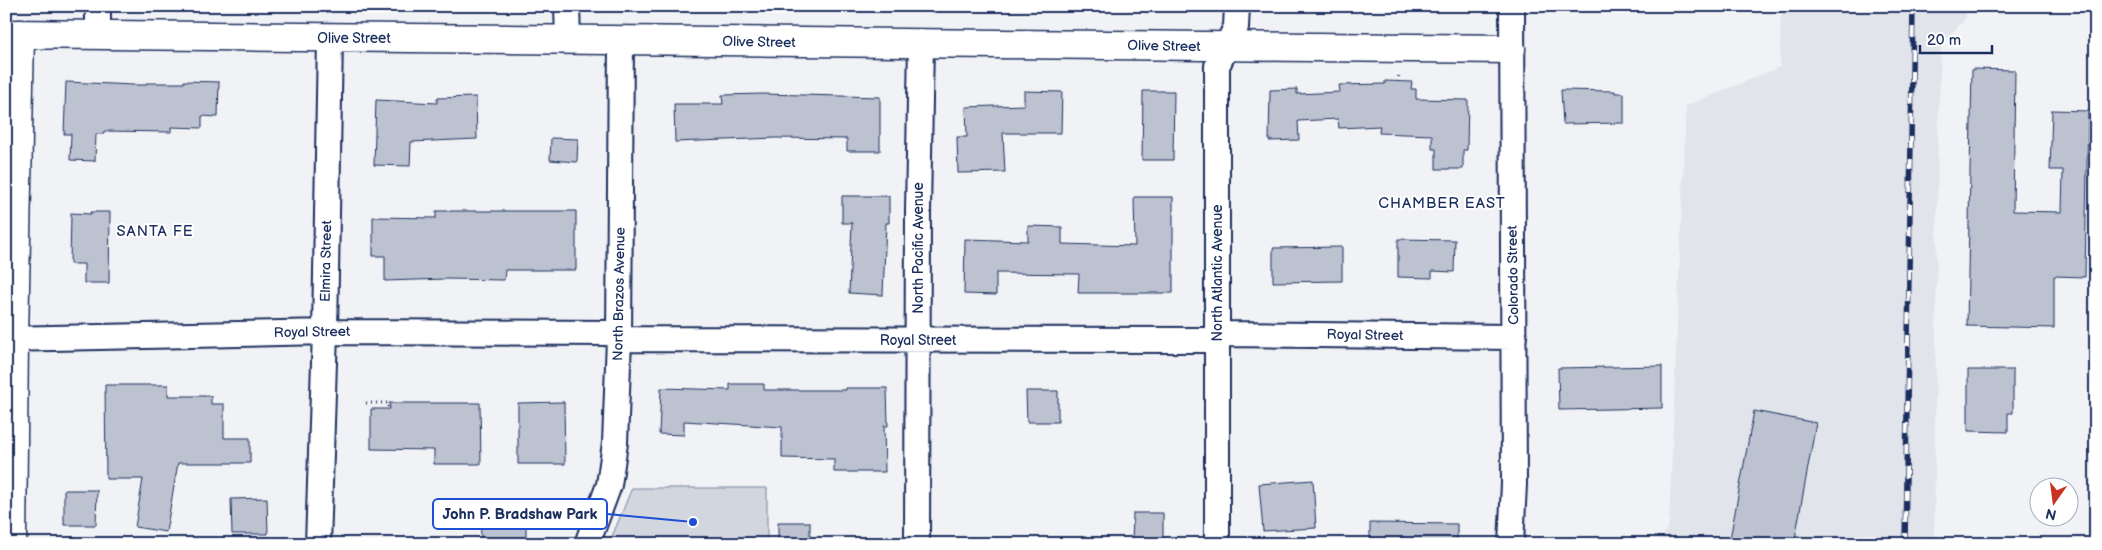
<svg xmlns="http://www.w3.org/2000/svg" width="2102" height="550" font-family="'Balsamiq Sans',sans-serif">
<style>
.built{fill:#e1e4ea}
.green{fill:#d2d6df;stroke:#76829e}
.building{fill:#bcc2d0;stroke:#1b2f5e}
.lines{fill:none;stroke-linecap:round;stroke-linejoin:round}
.street-casing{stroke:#1b2f5e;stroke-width:28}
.secondary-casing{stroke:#1b2f5e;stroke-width:31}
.path{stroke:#1b2f5e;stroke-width:3;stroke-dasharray:1 4;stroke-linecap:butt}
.street{stroke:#fff;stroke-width:24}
.secondary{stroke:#fff;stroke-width:28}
.rail-casing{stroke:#1b2f5e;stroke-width:5.5}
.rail{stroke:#fff;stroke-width:4;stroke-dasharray:11;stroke-linecap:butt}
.labels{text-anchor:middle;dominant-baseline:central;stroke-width:4;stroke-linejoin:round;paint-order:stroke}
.street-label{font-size:14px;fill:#1b2f5e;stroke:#fff}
.neighbourhood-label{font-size:15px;letter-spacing:1px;fill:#1b2f5e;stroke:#fff}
.leader{fill:none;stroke:#1d4ed8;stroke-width:2}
.callout-dot{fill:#1d4ed8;stroke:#fff;stroke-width:2}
.callout{fill:#fff;stroke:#1d4ed8;stroke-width:2}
.callout-label{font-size:15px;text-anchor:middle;font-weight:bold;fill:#1b2f5e}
</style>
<rect width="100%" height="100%" fill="#f1f2f5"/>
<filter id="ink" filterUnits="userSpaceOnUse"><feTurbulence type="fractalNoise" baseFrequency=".02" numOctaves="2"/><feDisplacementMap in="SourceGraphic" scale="10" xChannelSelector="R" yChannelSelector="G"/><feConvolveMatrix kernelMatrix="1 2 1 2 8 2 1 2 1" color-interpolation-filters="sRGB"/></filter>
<g filter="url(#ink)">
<path class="built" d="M 1781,6 L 1966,6 L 1966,18 L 1941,45 L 1938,131 L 1934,544 L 1658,544 L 1669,525 L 1686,106 L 1780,67 Z"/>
<path class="green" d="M 632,488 L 767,488 L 767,544 L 609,544 Z"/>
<path class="building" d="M 1972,69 L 2015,70 L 2013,211 L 2062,212 L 2063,170 L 2050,170 L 2052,110 L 2088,111 L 2085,277 L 2054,276 L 2054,328 L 1967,326 Z
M 184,81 L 219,82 L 218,117 L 202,116 L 202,128 L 171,127 L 171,132 L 104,131 L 104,134 L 96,134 L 95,161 L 70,160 L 71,134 L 64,134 L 66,82 L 134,85 L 146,85 L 146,83 L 184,83 Z
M 1385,81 L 1412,82 L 1411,89 L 1416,89 L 1416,99 L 1468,100 L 1467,150 L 1463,150 L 1463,169 L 1436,169 L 1436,149 L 1432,149 L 1432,135 L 1379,133 L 1380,126 L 1339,128 L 1338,119 L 1298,121 L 1299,140 L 1269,141 L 1270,90 L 1297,89 L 1297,94 L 1340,92 L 1339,85 L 1385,84 Z
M 1561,90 L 1615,91 L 1615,93 L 1624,93 L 1624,123 L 1563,124 Z
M 1024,91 L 1062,92 L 1061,133 L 1003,133 L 1005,172 L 958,173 L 957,137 L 967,137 L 966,107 L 1024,105 Z
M 1143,91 L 1174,91 L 1173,160 L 1142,160 Z
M 763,94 L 880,97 L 880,151 L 847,151 L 847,139 L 776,138 L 675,142 L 674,104 L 723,104 L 722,95 Z
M 476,97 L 477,139 L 411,142 L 410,166 L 374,165 L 376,100 L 437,103 L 437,98 Z
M 551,138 L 578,139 L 577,162 L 550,160 Z
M 842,196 L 889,196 L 889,223 L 886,223 L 883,295 L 849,293 L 852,223 L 842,223 Z
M 1134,197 L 1173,197 L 1173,293 L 1078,293 L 1079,274 L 996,273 L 996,295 L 964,294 L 965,239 L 1028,241 L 1028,226 L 1062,227 L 1062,244 L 1135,246 Z
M 436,211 L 576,211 L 576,270 L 505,270 L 504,280 L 446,279 L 385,281 L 385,256 L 373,256 L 373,217 L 436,218 Z
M 90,212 L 110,212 L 109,283 L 84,283 L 84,264 L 70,264 L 71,213 L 91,214 Z
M 1398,239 L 1455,240 L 1454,272 L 1432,271 L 1432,278 L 1398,277 Z
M 1342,247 L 1342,281 L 1273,282 L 1273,248 Z
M 1662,366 L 1662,408 L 1559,410 L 1558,368 Z
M 1968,370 L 2013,370 L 2013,413 L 2008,413 L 2008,432 L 1968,431 Z
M 730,384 L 764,384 L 764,390 L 846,390 L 846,388 L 887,388 L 888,426 L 884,426 L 885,472 L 834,472 L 834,459 L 782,458 L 782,427 L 684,421 L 684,435 L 659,434 L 661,388 L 730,390 Z
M 105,385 L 168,385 L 168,396 L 211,396 L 211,404 L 224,404 L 224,438 L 250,438 L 250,463 L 178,463 L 166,532 L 135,527 L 143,479 L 106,479 Z
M 1026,391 L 1058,391 L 1058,422 L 1027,422 Z
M 564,402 L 565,464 L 518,464 L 518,403 Z
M 389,403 L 480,403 L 481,464 L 434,464 L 434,450 L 371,449 L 371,409 L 390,409 Z
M 1754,411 L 1816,423 L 1794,544 L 1729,544 Z
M 1313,480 L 1316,528 L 1263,531 L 1259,484 Z
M 64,490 L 97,490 L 96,525 L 64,525 Z
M 267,498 L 268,534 L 232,534 L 231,499 Z
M 480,501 L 526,501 L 526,544 L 481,544 Z
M 1133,513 L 1163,513 L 1163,544 L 1132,544 Z
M 778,522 L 810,522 L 810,544 L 778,544 Z
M 1370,523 L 1457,524 L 1457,544 L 1370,544 Z"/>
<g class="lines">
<defs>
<path id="street" d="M 567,6 L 568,40
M 98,35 L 98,6
M 1216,334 L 1514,337
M 6,339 L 325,332 L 619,333
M 619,339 L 1216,340
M 318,544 L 325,332 L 330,38
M 587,544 L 609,485 L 615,443 L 619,339 L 621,40
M 917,544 L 918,211 L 921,43
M 1217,544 L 1217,66 L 1236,27 L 1237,6
M 1511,544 L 1514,484 L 1512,6"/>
<path id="secondary" d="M 6,34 L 1511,49
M 12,544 L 14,339 L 20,34"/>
</defs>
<use href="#street" class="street-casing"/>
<use href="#secondary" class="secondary-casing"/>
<path class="path" d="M 1398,82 L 1399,73
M 366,403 L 388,403 L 388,409"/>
<use href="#street" class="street"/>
<use href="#secondary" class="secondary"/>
<defs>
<path id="rail" d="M 1905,544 L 1913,6"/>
</defs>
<use href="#rail" class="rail-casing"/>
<use href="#rail" class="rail"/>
</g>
</g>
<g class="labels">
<g class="street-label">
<text x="354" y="38">Olive Street</text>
<text transform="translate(759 42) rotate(1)">Olive Street</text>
<text transform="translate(1164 46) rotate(1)">Olive Street</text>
<text transform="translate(918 248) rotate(-90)">North Pacific Avenue</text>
<text transform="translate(326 261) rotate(-89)">Elmira Street</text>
<text transform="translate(1217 273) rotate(-90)">North Atlantic Avenue</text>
<text transform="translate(1513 275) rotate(-91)">Colorado Street</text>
<text transform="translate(619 294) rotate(-89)">North Brazos Avenue</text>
<text transform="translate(312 332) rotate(-1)">Royal Street</text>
<text transform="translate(1365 335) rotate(1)">Royal Street</text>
<text x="918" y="340">Royal Street</text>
</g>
<g class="neighbourhood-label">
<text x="1442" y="203">CHAMBER EAST</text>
<text x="155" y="231">SANTA FE</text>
</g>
</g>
<path class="leader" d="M693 522L607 514"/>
<circle class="callout-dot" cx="693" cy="522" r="5"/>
<rect class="callout" x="433" y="499" width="174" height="30" rx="5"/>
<g class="callout-label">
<text x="520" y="519">John P. Bradshaw Park</text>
</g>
<rect width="2102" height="550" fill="none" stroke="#fff" stroke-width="25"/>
<rect x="12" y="12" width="2077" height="525" fill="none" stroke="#1b2f5e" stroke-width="2" filter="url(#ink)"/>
<g transform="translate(2054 502) rotate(194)"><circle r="24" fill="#ffffff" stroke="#a4acbf"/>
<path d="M0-4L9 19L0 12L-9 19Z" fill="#c8321e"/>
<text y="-8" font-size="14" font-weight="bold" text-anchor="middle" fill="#1b2f5e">N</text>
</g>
<path d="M1920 45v8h72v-8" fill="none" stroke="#1b2f5e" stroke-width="2.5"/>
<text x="1927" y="45" font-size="15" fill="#1b2f5e" stroke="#ffffff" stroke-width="4" paint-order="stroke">20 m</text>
</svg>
